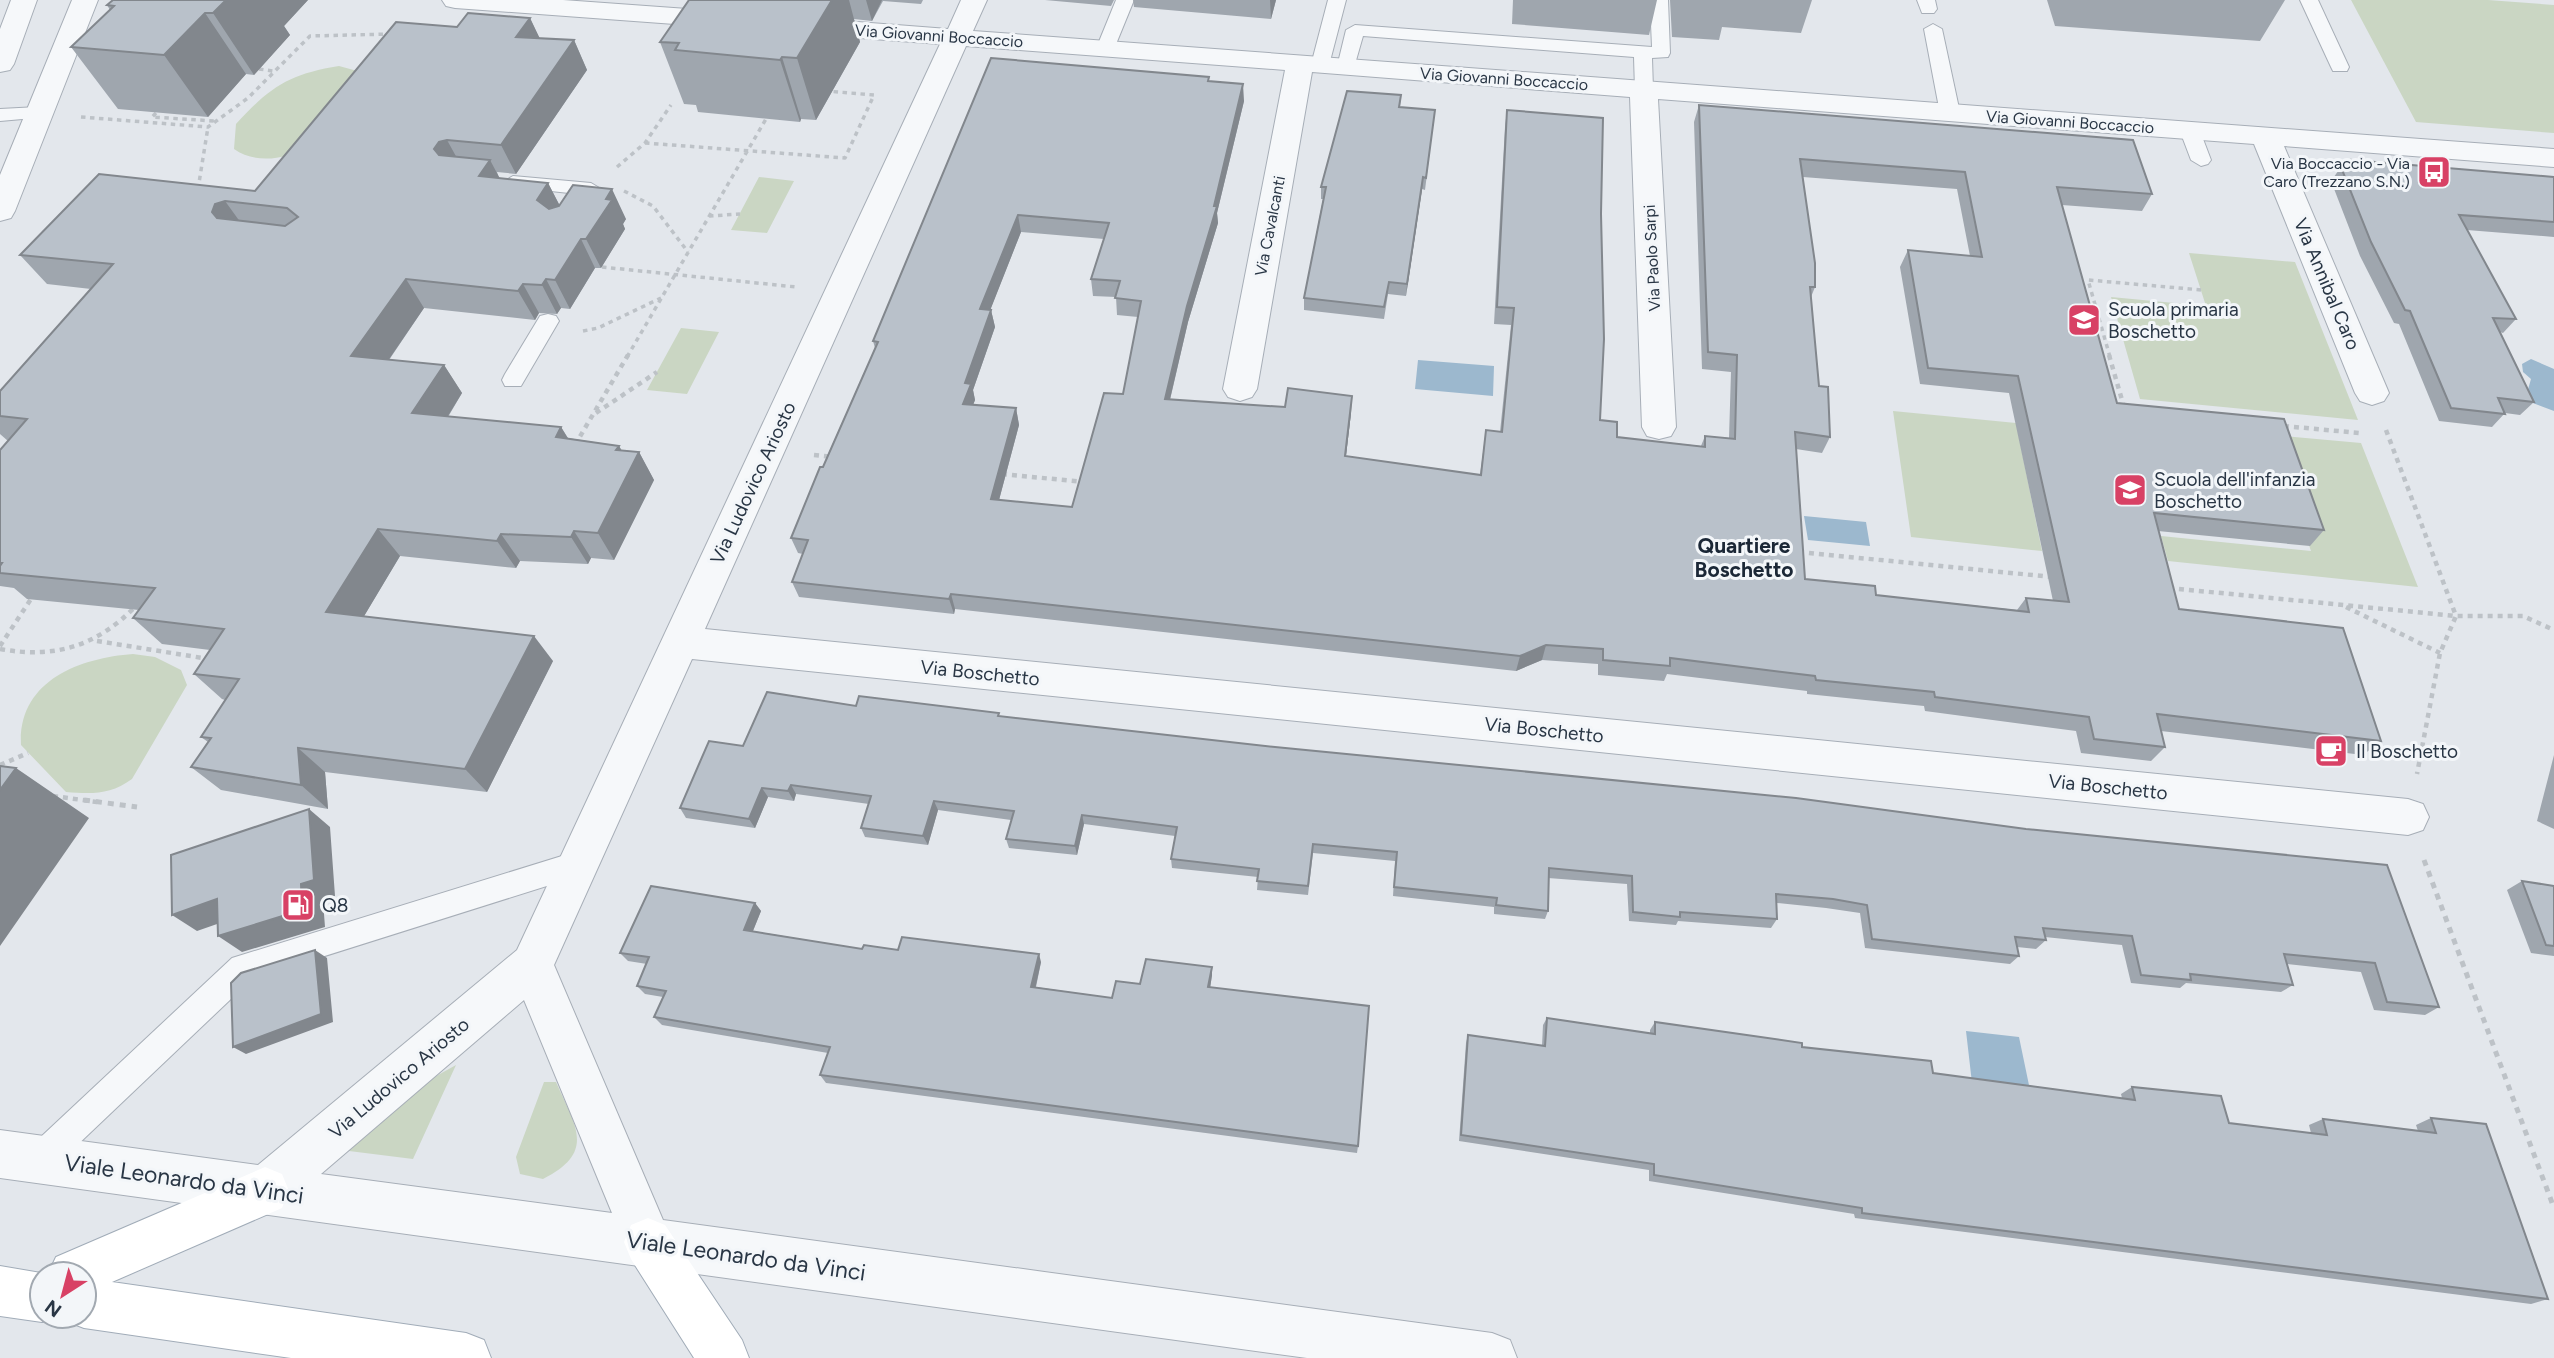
<svg xmlns="http://www.w3.org/2000/svg" width="2554" height="1358" font-family="Figtree,sans-serif">
<style>
.green{fill:#cad6c3}
.water{fill:#9cb8ce}
.lines{fill:none;stroke-linecap:round;stroke-linejoin:round}
.lane-casing{stroke:#a7aeb7;stroke-width:2}
.street-casing{stroke:#a7aeb7;stroke-width:2}
.primary-casing{stroke:#a1acb8;stroke-width:2}
.path-far2{stroke:#bdc2c7;stroke-width:3.5;stroke-dasharray:4.5 4.5;stroke-linecap:butt}
.path-far1{stroke:#bdc2c7;stroke-width:4.5;stroke-dasharray:5 5;stroke-linecap:butt}
.path{stroke:#bdc2c7;stroke-width:5;stroke-dasharray:6 6;stroke-linecap:butt}
.lane{fill:#f6f8fa;fill-rule:evenodd}
.street{fill:#f6f8fa;fill-rule:evenodd}
.primary{fill:#fff;fill-rule:evenodd}
.wall{fill:#9fa6ae;fill-rule:evenodd}
.shaded-wall{fill:#82878d}
.building{fill:#b9c1ca;stroke:#82878d;stroke-width:2;fill-rule:evenodd}
.labels{text-anchor:middle;dominant-baseline:central;stroke-width:6;stroke-linejoin:round;paint-order:stroke}
.far-street-label{font-size:16px;fill:#293645;stroke:#f3f6f9}
.far-poi-label{font-size:16px;fill:#293645;stroke:#f3f6f9;text-anchor:end}
.street-label{font-size:19px;fill:#293645;stroke:#f3f6f9}
.poi-label{font-size:19px;fill:#293645;stroke:#f3f6f9;text-anchor:start}
.neighbourhood-label{font-size:21px;font-weight:bold;fill:#1b2736;stroke:#f3f6f9}
.near-street-label{font-size:23px;fill:#293645;stroke:#f3f6f9}
</style>
<rect width="100%" height="100%" fill="#e3e7ec"/>
<path class="green" d="M 2351,0 L 2488,0 L 2554,5 L 2554,133 L 2416,122 Z
M 339,66 L 361,72 C 351,86 319,140 307,147 C 285,160 255,164 234,149 L 236,124 C 270,87 289,74 339,66 Z
M 759,177 L 794,181 L 767,233 L 731,230 Z
M 2189,253 L 2295,262 L 2358,420 L 2140,399 L 2111,297 L 2206,306 Z
M 681,328 L 719,332 L 687,394 L 647,390 Z
M 1893,411 L 2016,423 L 2042,551 L 1911,537 Z
M 2271,435 L 2361,443 L 2418,587 L 2168,561 L 2161,536 L 2311,551 Z
M 133,654 L 155,657 L 181,670 L 187,685 L 132,779 C 110,795 92,794 66,792 L 21,745 C 18,681 79,658 133,654 Z
M 456,1065 L 413,1159 L 341,1150 L 395,1099 Z
M 544,1082 L 556,1082 C 575,1126 597,1152 543,1179 L 520,1174 L 516,1157 Z"/>
<path class="water" d="M 2531,359 L 2554,369 L 2554,411 L 2525,400 L 2531,379 L 2523,372 L 2522,364 Z
M 1418,360 L 1494,366 L 1493,396 L 1415,389 Z
M 1804,516 L 1866,522 L 1870,546 L 1808,540 Z
M 1966,1031 L 2019,1037 L 2030,1090 L 1972,1083 Z"/>
<g class="lines">
<defs>
<path id="lane" d="M 1116,0 L 1134,0 L 1114,49 L 1111,53 L 1099,53 L 1096,49 Z
M 1328,0 L 1346,0 L 1329,65 L 1320,71 L 1311,65 Z
M 1650,0 L 1668,0 L 1670,53 L 1668,57 L 1652,58 L 1653,90 L 1644,96 L 1635,90 L 1634,57 L 1363,36 L 1353,71 L 1339,71 L 1337,67 L 1346,30 L 1355,25 L 1652,47 Z
M 1917,0 L 1935,0 L 1937,9 L 1934,13 L 1922,13 Z
M 2300,0 L 2318,0 L 2349,67 L 2347,71 L 2333,71 L 2331,67 Z
M 1933,24 L 1942,29 L 1960,113 L 1950,119 L 1940,113 L 1924,29 Z
M 38,107 L 48,113 L 45,117 L 0,121 L 0,109 Z
M 2190,125 L 2200,131 L 2211,160 L 2208,164 L 2201,166 L 2191,160 L 2180,131 Z
M 513,176 L 591,183 L 601,189 L 589,208 L 582,209 L 572,203 L 578,194 L 506,186 L 503,182 Z
M 548,314 L 556,316 L 559,321 L 521,386 L 505,386 L 502,380 L 505,374 L 540,316 Z
M 578,851 L 588,855 L 592,864 L 588,873 L 252,979 L 51,1170 L 40,1175 L 29,1170 L 24,1159 L 29,1148 L 232,958 Z"/>
<path id="street" d="M 11,0 L 37,0 L 14,64 L 10,70 L 0,72 L 0,29 Z
M 72,0 L 98,0 L 15,211 L 11,218 L 0,221 L 0,175 Z
M 442,0 L 563,0 L 729,12 L 738,14 L 742,20 L 738,26 L 729,28 L 455,8 L 446,6 Z
M 961,0 L 987,0 L 973,31 L 2554,149 L 2554,167 L 2284,146 L 2389,393 L 2384,401 L 2372,405 L 2360,401 L 2355,393 L 2254,144 L 1658,99 L 1676,427 L 1671,436 L 1659,439 L 1647,436 L 1642,427 L 1630,97 L 1312,72 L 1257,389 L 1252,397 L 1240,401 L 1228,397 L 1223,389 L 1285,70 L 966,46 L 705,629 L 2408,799 L 2423,804 L 2429,817 L 2423,830 L 2408,835 L 692,659 L 554,965 L 663,1220 L 1492,1333 L 1510,1340 L 1517,1358 L 1307,1358 L 0,1178 L 0,1130 L 258,1165 L 517,950 L 940,44 L 806,34 L 797,32 L 793,26 L 797,20 L 806,18 L 948,29 ZM 524,1000 L 612,1213 L 321,1174 Z"/>
<path id="primary" d="M 265,1167 L 282,1174 L 289,1191 L 282,1208 L 112,1282 L 466,1333 L 484,1340 L 491,1358 L 291,1358 L 84,1328 L 66,1321 L 64,1316 L 84,1316 L 84,1274 L 48,1274 L 56,1257 Z
M 648,1218 L 665,1225 L 742,1340 L 749,1358 L 694,1358 L 631,1259 L 624,1242 L 631,1225 Z
M 0,1266 L 47,1274 L 42,1274 L 42,1316 L 56,1316 L 42,1322 L 0,1316 Z"/>
</defs>
<use href="#lane" class="lane-casing"/>
<use href="#street" class="street-casing"/>
<use href="#primary" class="primary-casing"/>
<path class="path-far2" d="M 259,69 L 273,71
M 156,113 L 152,117 L 214,121
M 81,117 L 208,127 L 248,98 L 310,36 L 390,34
M 645,143 L 845,158 L 874,95 L 826,91
M 617,167 L 645,143 L 671,105
M 198,189 L 208,127
M 624,191 L 653,206 L 688,252
M 709,216 L 740,214
M 602,267 L 796,287
M 583,331 L 598,328 L 661,298
M 627,357 L 766,119
M 2110,357 L 2088,280 L 2202,290"/>
<path class="path-far1" d="M 2109,355 L 2124,407
M 596,413 L 657,372
M 2284,426 L 2359,433
M 2386,430 L 2456,616 L 2440,653 L 2417,774
M 575,445 L 628,355
M 814,455 L 833,457
M 1002,474 L 1084,482
M 1799,552 L 2052,577
M 2169,588 L 2456,616 L 2523,616 L 2554,630
M 2346,607 L 2440,653
M 97,641 L 209,659
M 0,646 L 31,599
M 0,649 C 56,659 97,646 137,605
M 0,765 L 28,753
M 53,796 L 97,802"/>
<path class="path" d="M 84,800 L 137,807
M 2424,860 L 2554,1208"/>
<use href="#lane" class="lane"/>
<use href="#street" class="street"/>
<use href="#primary" class="primary"/>
</g>
<path class="wall" d="M 113,0 L 308,0 L 284,26 L 290,35 L 254,75 L 246,74 L 208,117 L 118,109 L 71,47 L 110,10 L 107,5 Z
M 689,0 L 923,0 L 921,4 L 883,1 L 872,21 L 854,19 L 860,42 L 816,120 L 801,119 L 800,122 L 698,112 L 696,105 L 684,104 L 660,42 Z
M 1045,0 L 1114,0 L 1111,6 Z
M 1133,0 L 1276,0 L 1271,19 L 1134,7 Z
M 1513,0 L 1657,0 L 1649,35 L 1512,24 Z
M 1670,0 L 1812,0 L 1801,33 L 1722,27 L 1719,40 L 1672,37 Z
M 2047,0 L 2285,0 L 2260,41 L 2055,26 Z
M 530,18 L 539,38 L 574,40 L 587,70 L 516,174 L 497,172 L 499,178 L 548,183 L 560,206 L 626,219 L 623,224 L 625,229 L 601,268 L 595,268 L 570,309 L 561,308 L 557,314 L 539,313 L 535,320 L 424,308 L 389,360 L 444,365 L 462,393 L 448,417 L 561,427 L 568,438 L 619,446 L 622,451 L 639,452 L 654,480 L 614,560 L 591,558 L 588,564 L 520,561 L 516,568 L 400,556 L 364,616 L 553,661 L 487,792 L 325,772 L 328,809 L 221,790 L 191,767 L 208,742 L 201,737 L 225,700 L 222,699 L 194,674 L 210,650 L 162,644 L 133,618 L 139,610 L 27,599 L 14,588 L 0,586 L 0,450 L 8,441 L 0,434 L 0,391 L 91,289 L 47,284 L 20,255 L 255,191 L 457,27 Z
M 991,58 L 1209,81 L 1244,101 L 1217,213 L 1218,223 L 1188,322 L 1170,400 L 1351,413 L 1346,456 L 1480,475 L 1486,430 L 1500,432 L 1511,325 L 1494,324 L 1505,127 L 1507,110 L 1601,214 L 1600,420 L 1617,437 L 1701,446 L 1705,436 L 1729,438 L 1731,372 L 1702,369 L 1694,122 L 1699,105 L 2152,194 L 2142,211 L 2062,205 L 2117,403 L 2324,530 L 2310,546 L 2158,531 L 2179,609 L 2381,741 L 2363,755 L 2161,731 L 2165,747 L 2151,761 L 2081,753 L 2076,731 L 1925,711 L 1924,706 L 1807,694 L 1807,691 L 1667,674 L 1664,681 L 1598,675 L 1598,664 L 1542,660 L 1516,671 L 955,609 L 954,614 L 799,597 L 792,582 L 803,554 L 798,553 L 791,538 L 875,348 L 873,341 ZM 1803,177 L 1957,189 L 1970,256 L 1908,250 L 1900,267 L 1920,384 L 2009,393 L 2053,601 L 2026,598 L 2017,610 L 1876,595 L 1805,579 L 1796,449 L 1822,453 L 1830,437 L 1819,386 L 1811,297 L 1815,287 ZM 1021,232 L 1104,239 L 1091,279 L 1093,296 L 1116,297 L 1117,315 L 1138,317 L 1123,394 L 1072,507 L 999,500 L 1019,425 L 1016,408 L 973,405 L 975,400 L 973,390 L 995,327 L 991,310 L 990,310 Z
M 1401,95 L 1400,107 L 1435,110 L 1425,190 L 1422,189 L 1406,296 L 1388,294 L 1384,319 L 1304,310 L 1304,298 L 1323,199 L 1321,199 L 1321,187 Z
M 2352,160 L 2554,177 L 2554,237 L 2467,230 L 2516,319 L 2503,333 L 2500,332 L 2534,402 L 2520,415 L 2505,413 L 2492,427 L 2439,421 L 2399,324 L 2394,323 L 2360,256 L 2331,181 L 2341,167 L 2347,168 Z
M 856,706 L 1001,717 L 2026,829 L 2387,865 L 2439,1007 L 2425,1015 L 2374,1010 L 2361,972 L 2287,964 L 2293,985 L 2281,992 L 2186,983 L 2180,988 L 2131,983 L 2122,945 L 2045,937 L 2046,940 L 2036,949 L 2017,947 L 2019,956 L 2010,964 L 1865,948 L 1860,913 L 1826,908 L 1777,903 L 1777,919 L 1771,928 L 1678,921 L 1676,925 L 1629,921 L 1627,884 L 1548,878 L 1548,911 L 1545,919 L 1494,914 L 1494,907 L 1393,896 L 1395,861 L 1313,853 L 1308,895 L 1257,890 L 1258,877 L 1172,868 L 1171,859 L 1175,836 L 1084,824 L 1077,855 L 1009,848 L 1006,839 L 1011,820 L 938,810 L 928,845 L 865,837 L 861,828 L 869,804 L 796,794 L 794,801 L 768,797 L 755,828 L 686,818 L 680,808 L 743,746 Z
M 2554,755 L 2554,829 L 2537,821 Z
M 2522,881 L 2554,886 L 2554,956 L 2531,953 L 2507,890 Z
M 755,903 L 761,911 L 753,931 L 862,949 L 898,950 L 1041,962 L 1036,987 L 1112,998 L 1140,984 L 1212,967 L 1212,975 L 1210,988 L 1358,1146 L 1357,1153 L 826,1083 L 820,1075 L 828,1053 L 662,1025 L 654,1017 L 663,997 L 645,994 L 637,986 L 647,964 L 628,961 L 620,953 Z
M 1547,1018 L 1650,1033 L 1650,1030 L 1655,1022 L 1802,1047 L 1933,1073 L 2122,1098 L 2121,1094 L 2132,1087 L 2229,1123 L 2311,1133 L 2309,1125 L 2323,1119 L 2418,1131 L 2416,1125 L 2431,1118 L 2548,1299 L 2531,1304 L 1855,1218 L 1854,1214 L 1649,1181 L 1649,1170 L 1459,1141 L 1466,1043 L 1468,1035 L 1542,1046 L 1543,1025 Z"/>
<path class="shaded-wall" d="M 226,0 L 308,0 L 284,26 L 290,35 L 254,75 L 213,13 Z
M 832,0 L 849,0 L 860,42 L 816,120 L 797,58 Z
M 866,0 L 882,0 L 872,21 Z
M 1270,0 L 1276,0 L 1271,19 Z
M 205,13 L 246,74 L 208,117 L 164,55 Z
M 530,18 L 544,47 L 516,37 Z
M 574,40 L 587,70 L 516,174 L 501,145 Z
M 782,57 L 801,119 L 800,122 L 780,60 Z
M 1243,84 L 1244,101 L 1217,213 L 1218,223 L 1188,322 L 1166,416 L 1165,399 L 1187,306 L 1214,206 Z
M 447,140 L 463,169 L 450,178 L 434,149 L 439,142 Z
M 490,160 L 506,190 L 479,176 Z
M 1423,177 L 1422,189 L 1406,296 L 1407,284 Z
M 548,183 L 563,212 L 552,230 L 537,200 Z
M 612,189 L 626,219 L 623,224 L 625,229 L 601,268 L 586,239 L 606,199 Z
M 225,201 L 246,230 L 234,241 L 212,212 L 215,204 Z
M 1018,215 L 1021,232 L 984,326 L 980,309 Z
M 581,239 L 595,268 L 570,309 L 555,280 Z
M 406,279 L 424,308 L 372,384 L 351,356 Z
M 546,279 L 561,308 L 557,314 L 542,285 Z
M 523,284 L 539,313 L 535,320 L 518,291 Z
M 991,310 L 995,327 L 973,390 L 975,400 L 967,420 L 963,404 L 965,383 Z
M 444,365 L 462,393 L 432,442 L 412,413 Z
M 1352,396 L 1351,413 L 1344,472 L 1345,456 Z
M 1016,408 L 1019,425 L 995,515 L 991,499 Z
M 561,427 L 578,455 L 556,437 Z
M 619,446 L 631,467 L 639,452 L 654,480 L 614,560 L 598,533 L 616,450 Z
M 378,529 L 400,556 L 351,638 L 326,612 Z
M 574,531 L 591,558 L 588,564 L 571,537 Z
M 501,534 L 520,561 L 516,568 L 497,541 Z
M 951,594 L 955,609 L 954,614 L 949,599 Z
M 534,636 L 553,661 L 487,792 L 465,769 Z
M 1546,645 L 1542,660 L 1516,671 L 1520,656 Z
M 298,748 L 325,772 L 328,809 L 301,785 Z
M 16,768 L 89,818 L 0,946 L 0,790 Z
M 791,785 L 796,794 L 794,801 L 788,791 Z
M 762,788 L 768,797 L 755,828 L 749,819 Z
M 934,801 L 938,810 L 928,845 L 923,836 Z
M 309,809 L 330,827 L 335,896 L 323,901 L 325,927 L 242,952 L 218,936 L 301,884 Z
M 1082,815 L 1084,824 L 1077,855 L 1075,846 Z
M 217,899 L 240,916 L 197,931 L 172,915 Z
M 755,903 L 761,911 L 750,938 L 744,930 Z
M 315,950 L 327,958 L 333,1022 L 246,1054 L 233,1047 Z
M 1039,954 L 1041,962 L 1034,994 L 1031,987 Z
M 1212,967 L 1212,975 L 1209,995 L 1208,987 Z"/>
<path class="building" d="M 113,0 L 226,0 L 213,13 L 205,13 L 164,55 L 71,47 L 114,6 L 107,5 Z
M 689,0 L 832,0 L 797,58 L 782,57 L 780,60 L 675,50 L 679,43 L 660,42 Z
M 468,13 L 530,18 L 516,37 L 574,40 L 501,145 L 447,140 L 439,142 L 434,149 L 439,155 L 490,160 L 479,176 L 548,183 L 537,200 L 549,209 L 559,206 L 573,185 L 612,189 L 606,199 L 612,200 L 586,239 L 581,239 L 555,280 L 546,279 L 542,285 L 523,284 L 518,291 L 406,279 L 351,356 L 444,365 L 412,413 L 561,427 L 556,437 L 619,446 L 616,450 L 639,452 L 598,533 L 574,531 L 571,537 L 501,534 L 497,541 L 378,529 L 326,612 L 534,636 L 465,769 L 298,748 L 301,785 L 191,767 L 211,738 L 201,737 L 239,679 L 194,674 L 224,629 L 133,618 L 155,588 L 0,573 L 0,566 L 2,563 L 0,563 L 0,450 L 27,419 L 0,416 L 0,391 L 113,264 L 20,255 L 99,174 L 255,191 L 396,22 L 457,27 ZM 225,201 L 287,208 L 298,217 L 285,226 L 217,218 L 212,212 L 215,204 Z
M 991,58 L 1209,77 L 1208,81 L 1243,84 L 1214,206 L 1217,206 L 1187,306 L 1165,399 L 1285,407 L 1288,388 L 1352,396 L 1345,456 L 1481,475 L 1486,430 L 1502,432 L 1514,308 L 1497,307 L 1507,110 L 1603,118 L 1601,214 L 1604,339 L 1600,420 L 1617,422 L 1617,437 L 1705,447 L 1705,436 L 1735,439 L 1737,355 L 1708,352 L 1699,105 L 2133,140 L 2152,194 L 2057,187 L 2117,403 L 2284,419 L 2324,530 L 2154,513 L 2179,609 L 2343,628 L 2381,741 L 2157,714 L 2165,747 L 2094,739 L 2089,717 L 1935,697 L 1934,692 L 1816,680 L 1815,676 L 1670,658 L 1670,666 L 1603,660 L 1603,649 L 1546,645 L 1520,656 L 951,594 L 949,599 L 792,582 L 808,540 L 791,538 L 820,467 L 823,467 L 878,342 L 873,341 ZM 1800,159 L 1965,172 L 1982,257 L 1908,250 L 1928,368 L 2018,376 L 2069,602 L 2026,598 L 2029,612 L 1876,595 L 1875,586 L 1805,579 L 1795,432 L 1830,437 L 1828,387 L 1819,386 L 1810,287 L 1815,287 L 1815,263 ZM 1018,215 L 1109,223 L 1091,279 L 1120,281 L 1115,298 L 1141,301 L 1123,394 L 1104,393 L 1072,507 L 991,499 L 1016,408 L 963,404 L 971,384 L 965,383 L 991,310 L 980,309 Z
M 1347,91 L 1401,95 L 1399,107 L 1435,110 L 1426,178 L 1423,177 L 1407,284 L 1389,282 L 1384,307 L 1304,298 L 1326,187 L 1321,187 Z
M 2352,160 L 2554,177 L 2554,222 L 2459,215 L 2516,319 L 2493,318 L 2534,402 L 2498,398 L 2505,414 L 2451,408 L 2410,311 L 2405,310 L 2371,242 L 2341,167 L 2356,168 Z
M 767,692 L 856,706 L 859,696 L 999,713 L 998,716 L 1275,747 L 1796,798 L 2026,829 L 2387,865 L 2439,1007 L 2387,1002 L 2375,963 L 2284,954 L 2293,985 L 2190,974 L 2191,980 L 2141,975 L 2132,936 L 2043,928 L 2046,940 L 2015,937 L 2019,956 L 1872,939 L 1867,905 L 1833,899 L 1776,894 L 1777,919 L 1680,912 L 1680,917 L 1633,912 L 1632,876 L 1549,868 L 1548,911 L 1496,905 L 1497,898 L 1394,887 L 1397,852 L 1313,844 L 1308,886 L 1257,881 L 1259,869 L 1171,859 L 1177,827 L 1082,815 L 1075,846 L 1006,839 L 1014,811 L 934,801 L 923,836 L 861,828 L 871,796 L 791,785 L 788,791 L 762,788 L 749,819 L 680,808 L 709,741 L 743,746 Z
M 0,766 L 16,768 L 0,790 Z
M 309,809 L 314,880 L 301,884 L 302,910 L 218,936 L 217,899 L 172,915 L 171,855 Z
M 2522,881 L 2554,886 L 2554,946 L 2546,945 Z
M 651,886 L 755,903 L 744,930 L 862,949 L 864,945 L 898,950 L 902,937 L 1039,954 L 1031,987 L 1112,998 L 1116,981 L 1140,984 L 1146,959 L 1212,967 L 1208,987 L 1369,1006 L 1358,1146 L 820,1075 L 830,1047 L 654,1017 L 666,991 L 637,986 L 649,957 L 620,953 Z
M 315,950 L 321,1014 L 233,1047 L 231,983 L 241,973 Z
M 1547,1018 L 1655,1034 L 1655,1022 L 1802,1043 L 1802,1047 L 1931,1061 L 1933,1073 L 2135,1100 L 2132,1087 L 2221,1096 L 2229,1123 L 2327,1135 L 2323,1119 L 2436,1133 L 2431,1118 L 2486,1124 L 2548,1299 L 1862,1213 L 1862,1208 L 1654,1175 L 1654,1164 L 1461,1135 L 1468,1035 L 1545,1046 Z"/>
<defs>
<symbol id="bus-square" viewBox="-11 -11 22 22"><rect x="-9" y="-9" width="18" height="18" rx="4" fill="#d84165" stroke="#f3f6f9"/><path d="M-5-6H5V4H4V6H2V4H-2V6H-4V4H-5ZM-3.5-4V0h7V-4ZM-3.5 1.2v1.5H-2V1.2ZM2 1.2v1.5H3.5V1.2Z" fill="#fff"/></symbol>
<symbol id="school-square" viewBox="-11 -11 22 22"><rect x="-9" y="-9" width="18" height="18" rx="4" fill="#d84165" stroke="#f3f6f9"/><path d="M0-5L7-2L0 1L-7-2ZM-4 1L0 2.5L4 1V4Q0 6-4 4Z" fill="#fff"/></symbol>
<symbol id="cafe-square" viewBox="-11 -11 22 22"><rect x="-9" y="-9" width="18" height="18" rx="4" fill="#d84165" stroke="#f3f6f9"/><path d="M-5.5-4.5H6V0H3Q3 3.5 0 3.5H-2.5Q-5.5 3.5-5.5 0ZM3-3.2v2h1.7v-2ZM-6 4.5H4V6H-6Z" fill="#fff"/></symbol>
<symbol id="fuel-square" viewBox="-11 -11 22 22"><rect x="-9" y="-9" width="18" height="18" rx="4" fill="#d84165" stroke="#f3f6f9"/><path d="M-5.5-6h7V0h2V4h1.3V-2.5L3-4.5l.8-.8L6-3V5H2.5V1h-1V6h-7ZM-4.2-4.7v3.2H.2V-4.7Z" fill="#fff"/></symbol>
</defs>
<g fill-rule="evenodd">
<use href="#bus-square" x="2415" y="153" width="38" height="38"/>
<use href="#school-square" x="2065" y="301" width="38" height="38"/>
<use href="#school-square" x="2111" y="471" width="38" height="38"/>
<use href="#cafe-square" x="2312" y="732" width="38" height="38"/>
<use href="#fuel-square" x="279" y="886" width="38" height="38"/>
</g>
<g class="labels">
<g class="far-street-label">
<text transform="translate(939 36) rotate(4)">Via Giovanni Boccaccio</text>
<text transform="translate(1504 79) rotate(4)">Via Giovanni Boccaccio</text>
<text transform="translate(2070 122) rotate(4)">Via Giovanni Boccaccio</text>
<text transform="translate(1270 226) rotate(-79)">Via Cavalcanti</text>
<text transform="translate(1652 258) rotate(-93)">Via Paolo Sarpi</text>
</g>
<g class="far-poi-label">
<text x="2410" y="163">Via Boccaccio - Via<tspan x="2410" dy="18">Caro (Trezzano S.N.)</tspan></text>
</g>
<g class="street-label">
<text transform="translate(2327 284) rotate(67)">Via Annibal Caro</text>
<text transform="translate(753 483) rotate(-65)">Via Ludovico Ariosto</text>
<text transform="translate(980 673) rotate(6)">Via Boschetto</text>
<text transform="translate(1544 730) rotate(6)">Via Boschetto</text>
<text transform="translate(2108 787) rotate(6)">Via Boschetto</text>
<text transform="translate(399 1078) rotate(-40)">Via Ludovico Ariosto</text>
</g>
<g class="poi-label">
<text x="2108" y="309">Scuola primaria<tspan x="2108" dy="22">Boschetto</tspan></text>
<text x="2154" y="479">Scuola dell'infanzia<tspan x="2154" dy="22">Boschetto</tspan></text>
<text x="2356" y="751">Il Boschetto</text>
<text x="322" y="905">Q8</text>
</g>
<g class="neighbourhood-label">
<text x="1744" y="545">Quartiere<tspan x="1744" dy="24">Boschetto</tspan></text>
</g>
<g class="near-street-label">
<text transform="translate(184 1179) rotate(8)">Viale Leonardo da Vinci</text>
<text transform="translate(746 1256) rotate(8)">Viale Leonardo da Vinci</text>
</g>
</g>
<g transform="translate(63 1295) rotate(216)"><circle r="33" fill="#f3f6f9" stroke="#a2a9b1" stroke-width="2"/>
<path d="M0-5L12 26L0 18L-12 26Z" fill="#d84165"/>
<text y="-10" font-size="19" font-weight="bold" text-anchor="middle" fill="#293645">N</text>
</g>
</svg>
